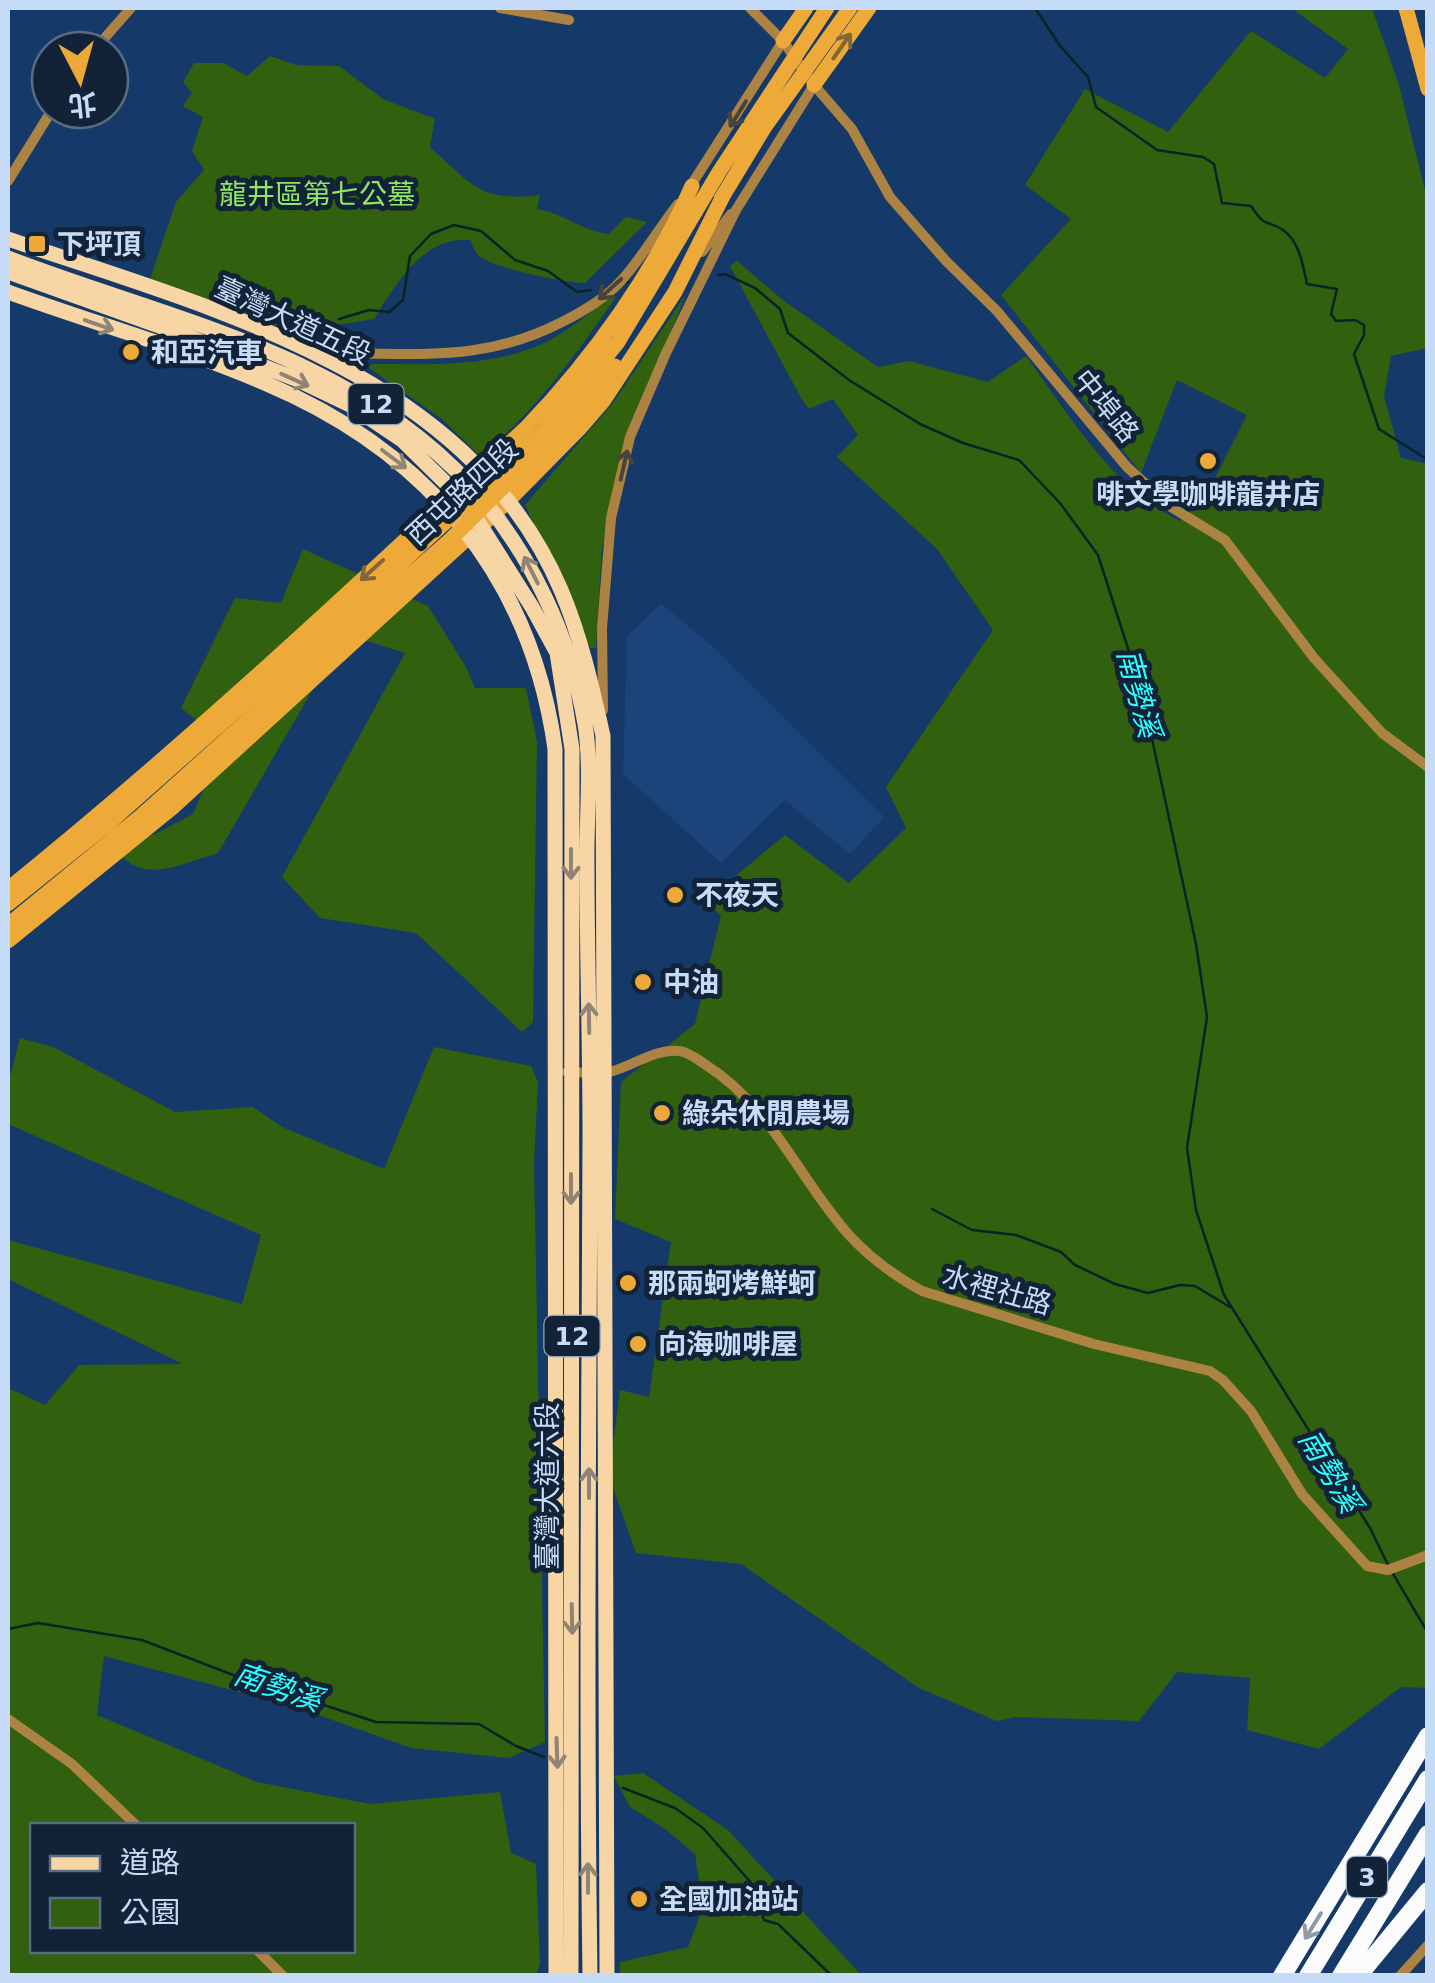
<svg xmlns="http://www.w3.org/2000/svg" width="1435" height="1983" font-family="'DejaVu Sans','Noto Sans TC',sans-serif">
<style>
.built{fill:#1b457a}
.green{fill:#31600f;fill-rule:evenodd}
.lines{fill:none;stroke-linecap:round;stroke-linejoin:round}
.stream{stroke:#0a2324;stroke-width:2.5}
.street{stroke:#ad8343;stroke-width:10}
.secondary{stroke:#eeaa38;stroke-width:15}
.primary{stroke:#f8d5a5;stroke-width:15}
.highway{stroke:#fbfbfb;stroke-width:18}
.secondary-bridge{stroke:#eeaa38;stroke-width:15}
.oneway{stroke:#806638}
.oneway2{stroke:#48443b}
.oneway3{stroke:#908474}
.oneway4{stroke:#9299a3}
.poi-dot{fill:#eca93a;stroke:#122237;stroke-width:4}
.labels{text-anchor:middle;dominant-baseline:central;stroke-width:10;stroke-linejoin:round;paint-order:stroke}
.shield{fill:#122237;stroke:#90a4bd;stroke-width:2.5}
.shield-label{font-size:25px;font-weight:bold;fill:#c6dbf7}
.park-label{font-size:28px;fill:#93e663;stroke:#122237}
.poi-label{font-size:28px;font-weight:bold;fill:#c6dbf7;stroke:#122237;text-anchor:start}
.street-label{font-size:28px;fill:#c6dbf7;stroke:#122237}
.water-label{font-size:30px;font-style:italic;fill:#2efeff;stroke:#122237}
</style>
<rect width="100%" height="100%" fill="#153a69"/>
<path class="built" d="M 661,604 L 712,646 L 884,817 L 850,854 L 785,800 L 721,863 L 623,774 L 627,636 Z"/>
<path class="green" d="M 1291,8 L 1372,8 L 1399,85 L 1428,203 L 1427,348 L 1391,356 L 1384,396 L 1401,458 L 1428,464 L 1427,1688 L 1401,1687 L 1319,1749 L 1247,1730 L 1250,1678 L 1177,1672 L 1139,1721 L 1015,1717 L 997,1721 L 919,1688 L 741,1564 L 636,1553 L 609,1476 L 620,1390 L 649,1397 L 671,1242 L 615,1219 L 621,1082 L 695,1024 L 721,915 L 710,907 L 727,883 L 785,835 L 849,883 L 906,828 L 886,787 L 993,630 L 937,549 L 837,457 L 858,435 L 833,399 L 809,409 L 801,398 L 730,266 L 737,261 L 784,301 L 878,367 L 909,361 L 988,382 L 1026,356 C 1070,416 1111,487 1180,521 L 1209,490 L 1247,415 L 1177,380 L 1141,473 L 1001,295 L 1071,219 L 1025,185 L 1085,89 L 1168,132 L 1251,31 L 1325,78 L 1348,49 Z
M 270,56 L 296,65 L 339,66 L 383,99 L 435,119 L 430,147 C 472,185 480,202 540,195 L 537,209 C 563,213 582,231 609,234 L 626,217 L 647,222 L 585,283 C 566,283 491,268 478,255 C 474,251 473,245 470,240 C 422,236 396,285 374,319 L 325,327 L 317,339 L 149,282 L 176,202 L 204,170 L 192,151 L 203,117 L 183,106 L 192,93 L 183,82 L 194,63 L 223,63 L 247,76 Z
M 686,294 L 623,451 L 602,549 L 596,648 L 590,648 L 525,505 L 613,403 Z
M 612,295 L 616,297 C 576,354 535,413 480,456 L 442,419 L 369,368 L 371,364 C 436,364 505,369 562,333 C 579,322 596,308 612,295 Z
M 303,549 L 428,606 L 466,667 L 475,688 L 526,688 L 537,742 L 533,1022 L 522,1032 L 416,933 L 320,918 L 282,877 L 405,653 L 345,634 L 218,853 C 176,865 143,887 112,846 L 155,834 L 193,814 L 224,741 L 181,708 L 235,598 L 281,603 Z
M 20,1038 L 53,1047 L 175,1112 L 253,1107 L 282,1127 L 384,1169 L 434,1047 L 531,1066 L 538,1082 L 534,1163 L 545,1742 L 509,1758 L 411,1748 L 296,1707 L 104,1656 L 97,1715 L 257,1782 L 370,1804 L 500,1792 L 511,1853 L 536,1864 L 540,1964 L 536,1975 L 8,1975 L 8,1388 L 45,1405 L 79,1365 L 183,1364 L 8,1279 L 8,1240 L 242,1304 L 261,1235 L 8,1124 L 8,1084 ZM 32,1826 L 352,1826 L 352,1950 L 32,1950 Z
M 643,1773 L 728,1830 L 861,1975 L 620,1975 L 620,1962 L 688,1947 L 703,1908 L 695,1854 L 664,1828 L 630,1807 L 614,1776 Z"/>
<g class="lines">
<path class="stream" d="M 1035,8 L 1060,46 L 1088,77 L 1096,107 L 1157,150 L 1203,157 L 1214,164 L 1222,203 L 1251,206 C 1267,230 1265,218 1283,230 C 1300,242 1303,266 1307,284 L 1337,289 L 1331,314 L 1336,321 L 1355,320 L 1364,325 L 1364,335 L 1354,354 L 1379,429 L 1428,460
M 718,275 L 725,274 L 755,288 L 780,309 L 788,333 L 849,380 L 920,424 L 963,443 L 1019,460 L 1060,503 L 1098,555 L 1142,692 L 1196,944 L 1207,1017 L 1187,1148 L 1196,1210 L 1224,1295 L 1370,1528 L 1388,1565
M 627,282 L 628,282
M 339,319 L 369,310 L 389,312 L 403,300 L 410,256 L 431,234 L 454,225 L 481,231 L 515,260 L 548,271 L 577,292 L 591,290
M 932,1209 L 972,1230 L 1016,1235 L 1061,1252 L 1075,1265 L 1115,1284 L 1148,1293 L 1180,1285 L 1195,1286 L 1230,1307
M 1392,1572 L 1428,1633
M 8,1629 L 38,1623 L 142,1640 L 241,1678 L 376,1722 L 479,1724 L 516,1746 L 544,1757
M 623,1788 L 675,1808 L 703,1828 L 753,1885 L 764,1920 L 778,1924 L 832,1976"/>
<path class="street" d="M 500,8 L 569,20
M 750,8 L 783,41 L 814,85 L 852,129 L 890,197 L 946,261 L 997,311 L 1127,467 L 1171,507 L 1225,540 L 1314,658 L 1382,733 L 1428,767
M 94,50 L 131,8
M 8,181 L 52,110
M 688,190 L 783,41
M 702,252 L 731,214
M 323,354 C 413,351 478,365 562,322 C 582,312 603,300 619,283 C 641,260 658,229 678,204
M 603,710 L 602,628 L 611,518 L 630,437 L 666,353 L 736,210 L 814,85
M 567,1072 C 582,1072 599,1075 613,1071 C 634,1065 657,1048 679,1051 C 688,1052 699,1060 706,1065 C 772,1107 799,1179 849,1235 C 870,1258 895,1276 922,1291 L 1094,1344 L 1210,1371 L 1223,1380 L 1251,1411 L 1302,1494 L 1367,1566 L 1388,1570 L 1428,1555
M 8,1719 L 72,1764 L 137,1826
M 257,1950 L 283,1976
M 1400,1976 L 1428,1945"/>
<path class="secondary" d="M 1406,8 L 1428,89
M 783,41 L 806,8
M 814,85 L 869,8
M 721,199 L 764,128 L 850,8
M 571,400 L 618,342 L 719,172 L 827,8
M 582,409 L 615,366
M 8,889 C 189,743 357,585 527,427 C 593,358 654,273 692,186
M 8,904 L 109,823 L 373,589
M 8,925 L 141,816 L 383,599
M 8,941 L 172,808 L 507,502 L 579,429 L 604,400 L 675,292 L 724,194"/>
<path class="primary" d="M 8,239 C 211,308 468,372 561,590 C 581,637 592,687 603,736 L 607,1976
M 8,258 C 169,320 350,353 471,486 C 531,552 570,636 585,724 C 592,768 586,822 587,867 C 587,956 590,1045 590,1134 C 589,1414 586,1695 590,1976
M 8,272 L 187,336 L 298,380 L 350,405 L 402,440 L 467,504 L 532,607 L 557,653 L 572,749 L 571,1976
M 8,292 C 93,323 183,348 267,384 C 427,452 531,575 555,749 L 556,1976"/>
<path class="highway" d="M 1282,1976 L 1428,1736
M 1308,1976 L 1428,1779
M 1341,1976 L 1428,1834
M 1358,1976 L 1428,1891"/>
<path class="secondary-bridge" d="M 373,589 L 540,435 L 571,400
M 383,599 L 451,539 L 582,409"/>
</g>
<defs><path id="oneway-shaft" d="M-6 0H5M1.5-3L5.5 0L1.5 3" fill="none" stroke-width="1.6" stroke-linecap="round" stroke-linejoin="round" transform="scale(2.5)"/></defs>
<g class="oneway">
<use href="#oneway-shaft" transform="translate(842 46) rotate(-55)"/>
<use href="#oneway-shaft" transform="translate(372 570) rotate(138)"/>
</g>
<g class="oneway2">
<use href="#oneway-shaft" transform="translate(738 114) rotate(122)"/>
<use href="#oneway-shaft" transform="translate(610 289) rotate(138)"/>
<use href="#oneway-shaft" transform="translate(624 465) rotate(-77)"/>
</g>
<g class="oneway3">
<use href="#oneway-shaft" transform="translate(99 325) rotate(19)"/>
<use href="#oneway-shaft" transform="translate(295 380) rotate(24)"/>
<use href="#oneway-shaft" transform="translate(394 459) rotate(37)"/>
<use href="#oneway-shaft" transform="translate(531 570) rotate(-117)"/>
<use href="#oneway-shaft" transform="translate(571 864) rotate(90)"/>
<use href="#oneway-shaft" transform="translate(589 1018) rotate(-91)"/>
<use href="#oneway-shaft" transform="translate(571 1189) rotate(90)"/>
<use href="#oneway-shaft" transform="translate(589 1483) rotate(-90)"/>
<use href="#oneway-shaft" transform="translate(572 1619) rotate(89)"/>
<use href="#oneway-shaft" transform="translate(557 1753) rotate(88)"/>
<use href="#oneway-shaft" transform="translate(588 1878) rotate(-90)"/>
</g>
<use class="oneway4" href="#oneway-shaft" transform="translate(1313 1926) rotate(122)"/>
<g class="poi-dot">
<rect x="27" y="234" width="20" height="20" rx="5"/>
<circle cx="131" cy="352" r="10"/>
<circle cx="1208" cy="461" r="10"/>
<circle cx="675" cy="895" r="10"/>
<circle cx="643" cy="982" r="10"/>
<circle cx="662" cy="1113" r="10"/>
<circle cx="628" cy="1283" r="10"/>
<circle cx="638" cy="1344" r="10"/>
<circle cx="639" cy="1899" r="10"/>
</g>
<g class="labels">
<g class="shield">
<rect x="348.5" y="384" width="55" height="40" rx="8"/>
<rect x="544.5" y="1316" width="55" height="40" rx="8"/>
<rect x="1347" y="1857" width="40" height="40" rx="8"/>
</g>
<g class="shield-label">
<text x="376" y="404">12</text>
<text x="572" y="1336">12</text>
<text x="1367" y="1877">3</text>
</g>
<g class="park-label">
<text x="317" y="194">龍井區第七公墓</text>
</g>
<g class="poi-label">
<text x="57" y="244">下坪頂</text>
<text x="151" y="352">和亞汽車</text>
<text x="1208" y="494" text-anchor="middle">啡文學咖啡龍井店</text>
<text x="695" y="895">不夜天</text>
<text x="663" y="982">中油</text>
<text x="682" y="1113">綠朵休閒農場</text>
<text x="648" y="1283">那兩蚵烤鮮蚵</text>
<text x="658" y="1344">向海咖啡屋</text>
<text x="659" y="1899">全國加油站</text>
</g>
<g class="street-label">
<text transform="translate(293 321) rotate(25)">臺灣大道五段</text>
<text transform="translate(1106 406) rotate(51)">中埠路</text>
<text transform="translate(462 492) rotate(-43)">西屯路四段</text>
<text transform="translate(997 1290) rotate(16)">水裡社路</text>
<text transform="translate(547 1486) rotate(-90)">臺灣大道六段</text>
</g>
<g class="water-label">
<text transform="translate(1139 693) rotate(75)">南勢溪</text>
<text transform="translate(1330 1471) rotate(59)">南勢溪</text>
<text transform="translate(278 1687) rotate(19)">南勢溪</text>
</g>
</g>
<rect width="1435" height="1983" fill="none" stroke="#c6dbf7" stroke-width="20"/>
<rect x="30" y="1823" width="325" height="130" fill="#122237" stroke="#5a6c84" stroke-width="2.5"/>
<rect x="50" y="1856" width="50" height="15" fill="#f8d5a5" stroke="#5a6c84" stroke-width="2.5"/>
<text x="120" y="1873" font-size="30" fill="#c6dbf7">道路</text>
<rect x="50" y="1898" width="50" height="30" fill="#31600f" stroke="#5a6c84" stroke-width="2.5"/>
<text x="120" y="1923" font-size="30" fill="#c6dbf7">公園</text>
<g transform="translate(80 80) rotate(174)"><circle r="48" fill="#122237" stroke="#5a6c84" stroke-width="2.5"/>
<path d="M0-8L18 38L0 25L-18 38Z" fill="#eca93a"/>
<text y="-15" font-size="28" font-weight="bold" text-anchor="middle" fill="#c6dbf7">北</text>
</g>
</svg>
